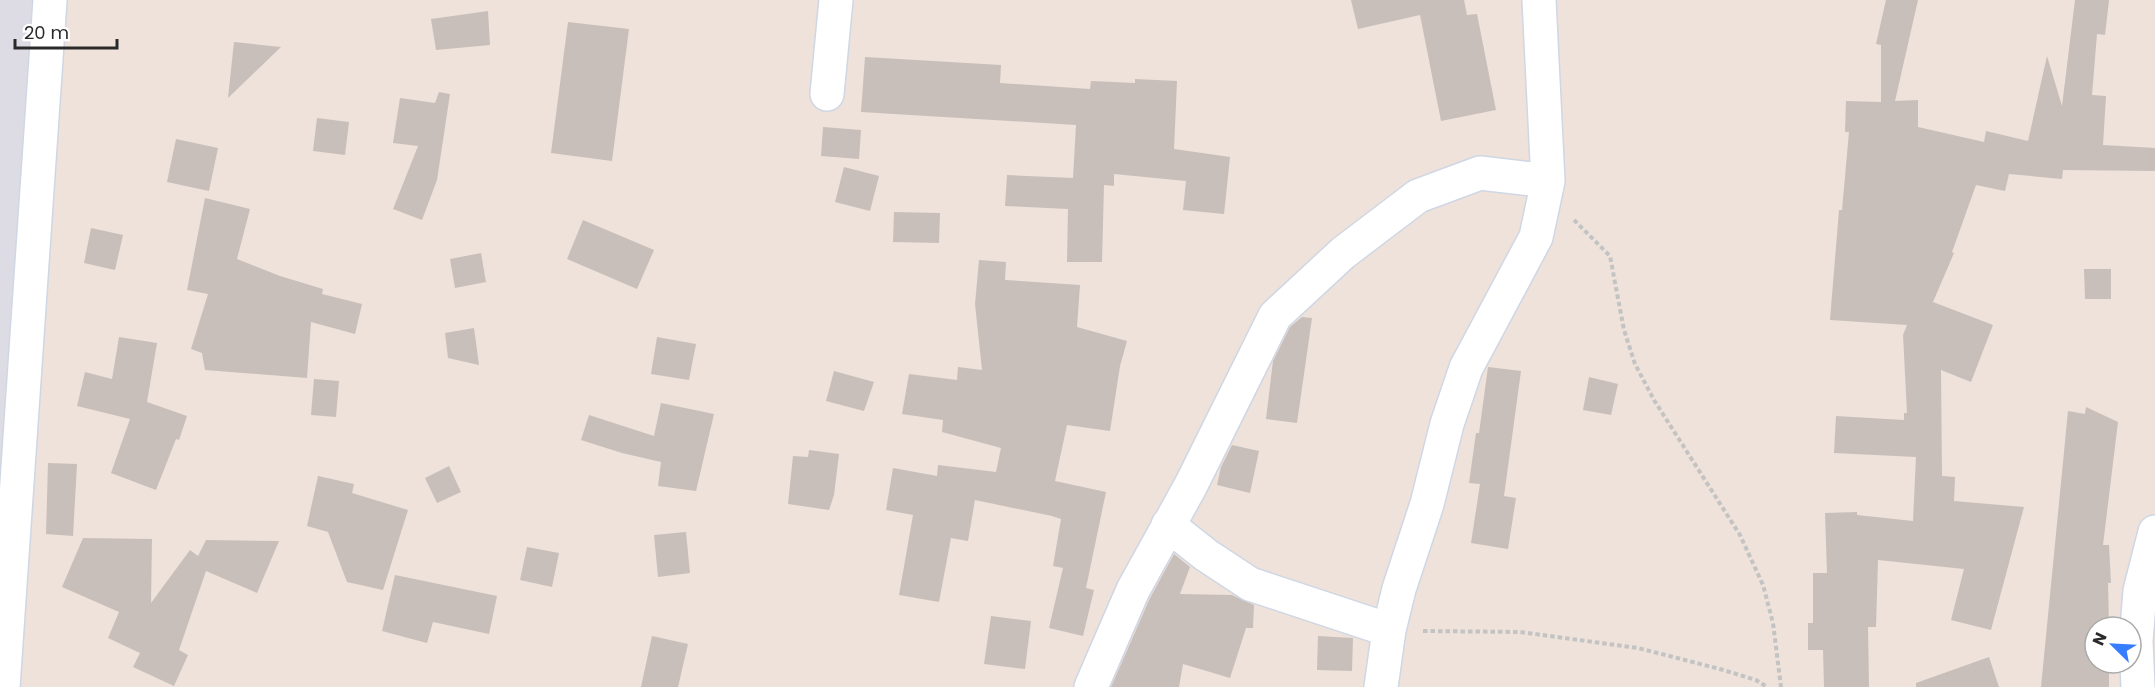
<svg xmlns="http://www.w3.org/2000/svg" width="2155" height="687" font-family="Poppins,sans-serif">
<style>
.industrial{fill:#dddce5}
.building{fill:#c9bfba}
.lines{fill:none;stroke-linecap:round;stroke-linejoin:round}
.minor-casing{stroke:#cfd7e4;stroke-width:36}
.path{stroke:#c3c3c3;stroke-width:4;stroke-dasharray:4.5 3;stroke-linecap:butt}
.minor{stroke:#fff;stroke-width:33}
</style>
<rect width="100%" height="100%" fill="#eee2da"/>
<path class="industrial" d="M 0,0 L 54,0 L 0,687 Z"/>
<path class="building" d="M 1351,0 L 1464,0 L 1467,15 L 1477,14 L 1496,110 L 1441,121 L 1420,15 L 1358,29 Z
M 1886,0 L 1918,0 L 1895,101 L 1918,100 L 1918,127 L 1984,142 L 1986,131 L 2028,141 L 2047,56 L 2062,106 L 2075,0 L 2109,0 L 2105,35 L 2097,34 L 2092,95 L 2106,96 L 2103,145 L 2155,148 L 2155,171 L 2063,170 L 2062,179 L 2009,174 L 2005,191 L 1976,185 L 1952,252 L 1954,253 L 1933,302 L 1993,325 L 1971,382 L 1941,370 L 1942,476 L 1955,477 L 1954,501 L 2024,507 L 1991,630 L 1951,620 L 1964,569 L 1878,560 L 1876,627 L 1868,627 L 1869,687 L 1824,687 L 1823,650 L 1808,650 L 1808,623 L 1813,623 L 1813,573 L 1827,573 L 1825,513 L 1857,512 L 1857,515 L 1913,521 L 1916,457 L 1834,453 L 1836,416 L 1904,420 L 1904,413 L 1907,413 L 1903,335 L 1907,325 L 1830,320 L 1839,210 L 1842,210 L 1849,132 L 1845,132 L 1846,101 L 1881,102 L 1881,45 L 1876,44 Z
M 488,11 L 490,45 L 436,50 L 431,19 Z
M 568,22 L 629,29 L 612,161 L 551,153 Z
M 234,42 L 281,47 L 228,98 Z
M 865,57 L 1001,65 L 1000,83 L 1090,89 L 1091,81 L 1135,83 L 1135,79 L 1177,81 L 1174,149 L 1230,157 L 1224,214 L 1183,210 L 1186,181 L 1114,174 L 1114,186 L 1104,185 L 1102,262 L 1067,262 L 1068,209 L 1005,206 L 1007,175 L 1073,178 L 1076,125 L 861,112 Z
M 439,92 L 450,94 L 437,180 L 422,220 L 393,209 L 418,146 L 393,143 L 400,98 L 435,103 Z
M 317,118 L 349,122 L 345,155 L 313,151 Z
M 823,127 L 861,130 L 859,159 L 821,156 Z
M 176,139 L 218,148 L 209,191 L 167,182 Z
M 844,167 L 879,176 L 870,211 L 835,202 Z
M 205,198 L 250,209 L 237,259 L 280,276 L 323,289 L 322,294 L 362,304 L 355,334 L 311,322 L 307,378 L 205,370 L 202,353 L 191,349 L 208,294 L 187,290 Z
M 894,212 L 940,213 L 939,243 L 893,242 Z
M 583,220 L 654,250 L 637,289 L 567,259 Z
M 91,228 L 123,235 L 115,270 L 84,263 Z
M 481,253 L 486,282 L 455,288 L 450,259 Z
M 979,260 L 1006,262 L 1005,280 L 1080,285 L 1077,327 L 1127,341 L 1120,366 L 1110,431 L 1067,425 L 1055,481 L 1106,492 L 1086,588 L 1094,590 L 1083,636 L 1049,628 L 1063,568 L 1053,566 L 1061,519 L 1052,516 L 975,500 L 968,541 L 951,538 L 939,602 L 899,595 L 913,515 L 886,510 L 893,468 L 937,476 L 938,465 L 996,472 L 1001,448 L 942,432 L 943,420 L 902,414 L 909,374 L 957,380 L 958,367 L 982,370 L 975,304 Z
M 2084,269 L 2111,269 L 2111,299 L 2085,299 Z
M 1302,317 L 1312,318 L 1297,423 L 1266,419 L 1273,361 L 1290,327 Z
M 474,328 L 479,365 L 448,358 L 445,333 Z
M 119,337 L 157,343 L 147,402 L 187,416 L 179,440 L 176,439 L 156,490 L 111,473 L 130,419 L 77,406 L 85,372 L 112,379 Z
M 657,337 L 696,344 L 689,380 L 651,374 Z
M 1488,367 L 1521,371 L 1504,496 L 1516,498 L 1508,549 L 1471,543 L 1480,484 L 1469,483 L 1476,433 L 1479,433 Z
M 834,371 L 874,382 L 864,411 L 826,401 Z
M 1589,377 L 1618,384 L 1611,415 L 1583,410 Z
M 314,379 L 339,381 L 336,417 L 311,415 Z
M 661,403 L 714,414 L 696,491 L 658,486 L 661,462 L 622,453 L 581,440 L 589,415 L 654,436 Z
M 2086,407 L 2118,422 L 2103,545 L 2109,545 L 2111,583 L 2108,583 L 2109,627 L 2095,627 L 2095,663 L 2109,663 L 2109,687 L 2041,687 L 2068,411 L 2085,414 Z
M 1232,445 L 1259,451 L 1250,493 L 1217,485 L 1221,467 Z
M 809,450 L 839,454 L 834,495 L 829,510 L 788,504 L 793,456 L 808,457 Z
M 48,463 L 77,464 L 73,536 L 46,534 Z
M 449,466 L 461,492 L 437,503 L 425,478 Z
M 318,476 L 354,484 L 352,493 L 408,510 L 383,590 L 347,582 L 328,532 L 307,526 Z
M 686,532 L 690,573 L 658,577 L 654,535 Z
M 83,538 L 152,539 L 151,603 L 190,550 L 198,556 L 206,540 L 279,541 L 257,593 L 206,571 L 179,650 L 188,655 L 174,686 L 133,667 L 140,653 L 108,638 L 119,612 L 62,587 Z
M 527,547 L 559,553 L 552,587 L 520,580 Z
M 1174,554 L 1190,567 L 1180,594 L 1232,595 L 1254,605 L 1253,628 L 1246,628 L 1230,678 L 1183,664 L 1179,687 L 1111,687 L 1150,598 Z
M 395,575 L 497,596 L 489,634 L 433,622 L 427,643 L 382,631 Z
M 991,616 L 1031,621 L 1025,669 L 984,664 Z
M 652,636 L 688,644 L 678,687 L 641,687 Z
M 1318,636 L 1353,638 L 1352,671 L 1317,670 Z
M 1989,657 L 1999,687 L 1916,687 L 1916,683 Z"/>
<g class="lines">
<defs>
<path id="minor" d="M 827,94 L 836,0
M 1168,525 L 1206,555 L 1250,584 L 1389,630
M 3,687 L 50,0
M 1091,687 L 1133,590 L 1191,485 L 1275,316 L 1343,253 L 1418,196 L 1480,173 L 1548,181
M 1381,687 L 1389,630 L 1399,589 L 1427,504 L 1447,424 L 1466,368 L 1536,237 L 1548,181 L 1539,0
M 2138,687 L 2136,641 L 2140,591 L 2155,532"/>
</defs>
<use href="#minor" class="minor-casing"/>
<path class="path" d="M 1574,220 L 1610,256 L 1624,330 L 1635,364 L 1654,400 L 1740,535 L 1763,585 L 1773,623 L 1781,687
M 1423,631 L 1520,632 L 1638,648 L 1720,669 L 1756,680 L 1767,687"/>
<use href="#minor" class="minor"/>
</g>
<g transform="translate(2113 645) rotate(294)"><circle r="28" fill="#ffffff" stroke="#aaaaaa" stroke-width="1.5"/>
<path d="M0-4.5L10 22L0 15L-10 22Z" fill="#367eff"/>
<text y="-9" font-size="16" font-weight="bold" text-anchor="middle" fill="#2a2a2a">N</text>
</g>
<path d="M15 39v9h102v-9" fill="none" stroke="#2a2a2a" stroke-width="3"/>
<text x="24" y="39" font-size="18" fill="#2a2a2a" stroke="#ffffff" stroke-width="4.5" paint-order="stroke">20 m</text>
</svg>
